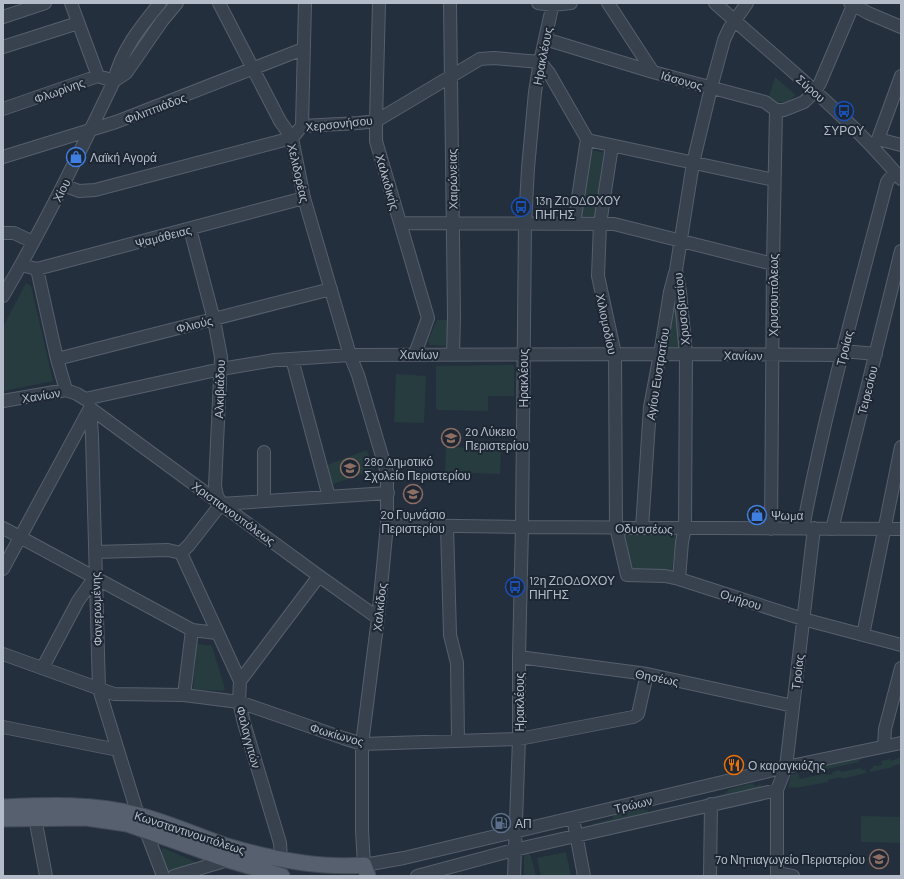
<svg xmlns="http://www.w3.org/2000/svg" width="904" height="879" font-family="Barlow,sans-serif">
<style>
.green{fill:#263c3f}
.lines{fill:none;stroke-linecap:round;stroke-linejoin:round}
.minor-casing{stroke:#565f6c;stroke-width:14}
.major-casing{stroke:#414a57;stroke-width:17}
.minor{stroke:#38414e;stroke-width:12}
.major{stroke:#56606e;stroke-width:15}
.labels{text-anchor:middle;dominant-baseline:central;stroke-width:4;stroke-linejoin:round;paint-order:stroke}
.street-label{font-size:12px;fill:#b4bcc9;stroke:#1d2633}
.poi-label{font-size:12px;fill:#b4bcc9;stroke:#1d2633;text-anchor:start}
</style>
<rect width="100%" height="100%" fill="#242f3e"/>
<path class="green" d="M 775,77 L 796,95 L 786,103 L 778,102 L 769,97 Z
M 591,150 L 606,153 L 597,219 L 581,217 Z
M 26,283 L 31,286 L 53,381 L 3,391 L 3,327 Z
M 675,291 L 679,349 L 667,349 Z
M 437,320 L 448,320 L 446,346 L 429,345 L 428,341 Z
M 514,365 L 514,396 L 488,396 L 488,411 L 438,410 L 436,408 L 436,366 Z
M 396,374 L 426,376 L 424,423 L 394,422 Z
M 446,447 L 501,448 L 500,474 L 445,472 Z
M 367,450 L 374,470 L 333,484 L 327,465 Z
M 625,534 L 676,535 L 672,571 L 633,570 Z
M 197,644 L 212,646 L 225,689 L 222,691 L 193,689 Z
M 862,755 L 863,759 L 859,760 L 859,762 L 809,773 L 808,771 L 803,773 L 802,768 Z
M 901,757 L 901,764 L 892,766 L 893,767 L 870,772 L 870,769 L 873,768 L 873,766 L 882,765 L 881,761 L 891,759 L 891,761 Z
M 861,768 L 861,770 L 865,769 L 866,773 L 842,779 L 842,777 L 828,780 L 828,782 L 796,788 L 796,787 L 788,788 L 791,775 L 798,773 L 800,779 L 826,773 L 827,775 L 833,774 L 832,772 L 840,770 L 841,772 Z
M 753,783 L 754,786 L 761,784 L 760,788 L 702,802 L 701,800 L 726,793 L 729,789 Z
M 644,808 L 644,811 L 647,810 L 648,814 L 593,827 L 592,824 L 612,819 L 614,815 Z
M 861,816 L 901,817 L 901,843 L 861,842 Z
M 163,848 L 198,863 L 199,864 L 170,874 L 167,871 L 161,852 Z
M 566,852 L 571,876 L 541,876 L 537,858 Z
M 524,854 L 530,854 L 536,876 L 524,876 Z"/>
<g class="lines">
<defs>
<path id="minor" d="M 71,3 L 98,76
M 219,3 L 280,121 L 292,138 L 304,198 L 350,355 L 358,375 L 387,473 L 387,525 L 378,618 L 362,744 L 362,830 L 364,865 L 404,858 L 786,767 L 901,743
M 379,3 L 376,121 L 376,141 L 428,318 L 415,354
M 450,3 L 454,316 L 453,355
M 538,3 L 552,5 L 571,3
M 608,3 L 653,72
M 715,3 C 778,60 846,113 901,179
M 850,3 L 868,13 L 901,27
M 3,17 L 45,3
M 545,39 L 653,72 L 765,102 L 776,110 L 784,110 L 804,102 L 815,91 L 820,83 L 854,3
M 3,47 L 78,23
M 540,62 L 549,73 L 587,139 L 574,224
M 114,81 L 126,73 L 162,21 L 177,3
M 3,109 L 98,76 L 114,81
M 302,126 L 305,3
M 587,139 L 592,141 L 774,180
M 878,139 L 901,145
M 612,146 L 600,224 L 598,276 L 615,354 L 616,527 L 627,575 L 665,576 L 679,579 L 803,619 L 901,645
M 873,147 L 878,139 L 901,76
M 3,157 L 116,122 L 303,49
M 63,185 L 79,191 L 95,190 L 292,138 L 302,126 L 359,123 L 376,121 L 480,59 L 494,58 L 540,62
M 400,223 L 614,224 L 773,264
M 190,229 L 214,320 L 221,357 L 215,486 L 217,496 L 221,503
M 3,233 L 14,233 L 33,242
M 21,265 L 37,269 L 304,198
M 37,269 L 57,359 L 66,390
M 3,296 C 44,226 79,154 114,81 C 121,51 141,26 160,3
M 843,351 L 876,354
M 57,359 L 331,289
M 292,359 L 329,497
M 3,401 L 66,390 L 77,394 L 85,399 L 221,369 L 275,360 L 350,355 L 686,354 L 842,355
M 90,407 L 92,436 L 99,689 L 138,815
M 264,501 L 264,452
M 221,504 L 388,493
M 387,525 L 522,527 L 901,529
M 447,526 L 450,635 L 457,663 L 458,741
M 3,528 L 192,630 L 217,633
M 642,528 L 650,407 L 660,354 L 670,292 L 675,273
M 803,528 C 825,411 857,297 887,182 L 895,172
M 771,529 L 773,264 L 776,110
M 832,529 L 901,251
M 95,552 L 168,550 L 181,553 L 189,545 L 221,504
M 181,553 L 240,681 L 239,702 L 244,723 L 280,843 L 281,860
M 3,569 L 90,408 L 319,576 L 378,618
M 679,579 L 682,542 L 685,528 L 686,354 L 680,292 L 676,270 L 693,163 L 711,88 L 724,40 L 729,29 L 747,3
M 863,635 L 901,447
M 3,654 L 114,694 L 184,695 L 239,702 L 343,738 L 362,744 L 519,739 L 633,717 L 638,714 L 647,674
M 519,657 L 647,674 L 793,706
M 43,667 L 78,601 L 95,577
M 240,681 L 319,576
M 184,695 L 192,630
M 3,727 L 118,750
M 884,746 L 885,729 L 901,668
M 35,818 L 46,876
M 573,818 L 584,876
M 146,831 L 163,876
M 778,873 L 793,876
M 174,876 L 228,860
M 417,876 L 514,850 L 777,790
M 514,876 L 519,739 L 519,657 L 522,527 L 525,224 L 528,168 L 535,92 L 540,62 L 553,3
M 710,876 L 711,804
M 777,876 L 777,790 L 786,767 L 814,528"/>
<path id="major" d="M 3,807 C 48,805 94,803 139,815 C 169,823 198,836 227,846 C 271,859 319,869 364,865 L 368,876
M 3,819 L 86,818 L 127,824 L 228,860 L 282,876"/>
</defs>
<use href="#minor" class="minor-casing"/>
<use href="#major" class="major-casing"/>
<use href="#minor" class="minor"/>
<use href="#major" class="major"/>
</g>
<defs>
<symbol id="bus-ring" viewBox="-11 -11 22 22"><circle r="9.5" fill="#1d2633" stroke="#1a4fb4" stroke-width="1.5"/><path d="M-5-6H5V4H4V6H2V4H-2V6H-4V4H-5ZM-3.5-4V0h7V-4ZM-3.5 1.2v1.5H-2V1.2ZM2 1.2v1.5H3.5V1.2Z" fill="#1a4fb4"/></symbol>
<symbol id="shop-ring" viewBox="-11 -11 22 22"><circle r="9.5" fill="#1d2633" stroke="#3f7fe0" stroke-width="1.5"/><path d="M-5-2.5h2.3a2.7 3.5 0 0 1 5.4 0H5L5.5 6h-11ZM-1.5-2.5h3a1.5 2.3 0 0 0-3 0Z" fill="#3f7fe0"/></symbol>
<symbol id="school-ring" viewBox="-11 -11 22 22"><circle r="9.5" fill="#1d2633" stroke="#8d6e63" stroke-width="1.5"/><path d="M0-5L7-2L0 1L-7-2ZM-4 1L0 2.5L4 1V4Q0 6-4 4Z" fill="#8d6e63"/></symbol>
<symbol id="restaurant-ring" viewBox="-11 -11 22 22"><circle r="9.5" fill="#1d2633" stroke="#e8710a" stroke-width="1.5"/><path d="M-5-6h1v4h1v-4h1v4h1v-4h1v5L-1.5 .5V6h-2V.5L-5-1ZM5-6V6H3V1.5H1.5Q1.5-4 5-6Z" fill="#e8710a"/></symbol>
<symbol id="fuel-ring" viewBox="-11 -11 22 22"><circle r="9.5" fill="#1d2633" stroke="#5c6f8a" stroke-width="1.5"/><path d="M-5.5-6h7V0h2V4h1.3V-2.5L3-4.5l.8-.8L6-3V5H2.5V1h-1V6h-7ZM-4.2-4.7v3.2H.2V-4.7Z" fill="#5c6f8a"/></symbol>
</defs>
<g fill-rule="evenodd">
<use href="#bus-ring" x="833" y="100" width="22" height="22"/>
<use href="#shop-ring" x="65" y="146" width="22" height="22"/>
<use href="#bus-ring" x="510" y="196" width="22" height="22"/>
<use href="#school-ring" x="440" y="427" width="22" height="22"/>
<use href="#school-ring" x="339" y="457" width="22" height="22"/>
<use href="#school-ring" x="402" y="483" width="22" height="22"/>
<use href="#shop-ring" x="746" y="504" width="22" height="22"/>
<use href="#bus-ring" x="504" y="576" width="22" height="22"/>
<use href="#restaurant-ring" x="723" y="754" width="22" height="22"/>
<use href="#fuel-ring" x="490" y="812" width="22" height="22"/>
<use href="#school-ring" x="868" y="848" width="22" height="22"/>
</g>
<g class="labels">
<g class="street-label">
<text transform="translate(542 56) rotate(-79)">Ηρακλέους</text>
<text transform="translate(682 80) rotate(16)">Ιάσονος</text>
<text transform="translate(811 88) rotate(41)">Σύρου</text>
<text transform="translate(59 90) rotate(-20)">Φλωρίνης</text>
<text transform="translate(155 108) rotate(-21)">Φιλιππιάδος</text>
<text transform="translate(339 123) rotate(-6)">Χερσονήσου</text>
<text transform="translate(299 173) rotate(77)">Χελιδορέας</text>
<text transform="translate(452 179) rotate(-91)">Χαιρώνειας</text>
<text transform="translate(388 182) rotate(74)">Χαλκιδικής</text>
<text transform="translate(61 190) rotate(-63)">Χίου</text>
<text transform="translate(163 236) rotate(-15)">Ψαμάθειας</text>
<text transform="translate(773 295) rotate(-90)">Χρυσουπόλεως</text>
<text transform="translate(681 309) rotate(-96)">Χρυσοβιτσίου</text>
<text transform="translate(194 324) rotate(-14)">Φλιούς</text>
<text transform="translate(607 324) rotate(78)">Χιλιομοδίου</text>
<text transform="translate(844 348) rotate(-76)">Τροίας</text>
<text x="419" y="354">Χανίων</text>
<text transform="translate(743 355) rotate(1)">Χανίων</text>
<text transform="translate(657 374) rotate(-81)">Αγίου Ευστρατίου</text>
<text transform="translate(523 378) rotate(-90)">Ηρακλέους</text>
<text transform="translate(219 389) rotate(-88)">Αλκιβιάδου</text>
<text transform="translate(867 390) rotate(-76)">Τειρεσίου</text>
<text transform="translate(41 395) rotate(-9)">Χανίων</text>
<text transform="translate(234 513) rotate(36)">Χριστιανουπόλεως</text>
<text transform="translate(644 528) rotate(1)">Οδυσσέως</text>
<text transform="translate(741 599) rotate(18)">Ομήρου</text>
<text transform="translate(379 607) rotate(-84)">Χαλκίδος</text>
<text transform="translate(96 609) rotate(-92)">Φανερωμένης</text>
<text transform="translate(797 672) rotate(-83)">Τροίας</text>
<text transform="translate(657 677) rotate(11)">Θησέως</text>
<text transform="translate(519 702) rotate(-90)">Ηρακλέους</text>
<text transform="translate(337 734) rotate(16)">Φωκίωνος</text>
<text transform="translate(249 737) rotate(75)">Φαλαγγιτών</text>
<text transform="translate(633 804) rotate(-13)">Τρώων</text>
<text transform="translate(190 832) rotate(18)">Κωνσταντινουπόλεως</text>
</g>
<g class="poi-label">
<text x="844" y="130" text-anchor="middle">ΣΥΡΟΥ</text>
<text x="90" y="157">Λαϊκή Αγορά</text>
<text x="535" y="200">13η ΖΩΟΔΟΧΟΥ<tspan x="535" dy="14">ΠΗΓΗΣ</tspan></text>
<text x="465" y="431">2ο Λύκειο<tspan x="465" dy="14">Περιστερίου</tspan></text>
<text x="364" y="461">28ο Δημοτικό<tspan x="364" dy="14">Σχολείο Περιστερίου</tspan></text>
<text x="413" y="514" text-anchor="middle">2ο Γυμνάσιο<tspan x="413" dy="14">Περιστερίου</tspan></text>
<text x="771" y="515">Ψωμα</text>
<text x="529" y="580">12η ΖΩΟΔΟΧΟΥ<tspan x="529" dy="14">ΠΗΓΗΣ</tspan></text>
<text x="748" y="765">Ο καραγκιόζης</text>
<text x="515" y="823">ΑΠ</text>
<text x="865" y="859" text-anchor="end">7ο Νηπιαγωγείο Περιστερίου</text>
</g>
</g>
<rect width="904" height="879" fill="none" stroke="#b4bcc9" stroke-width="8"/>
</svg>
